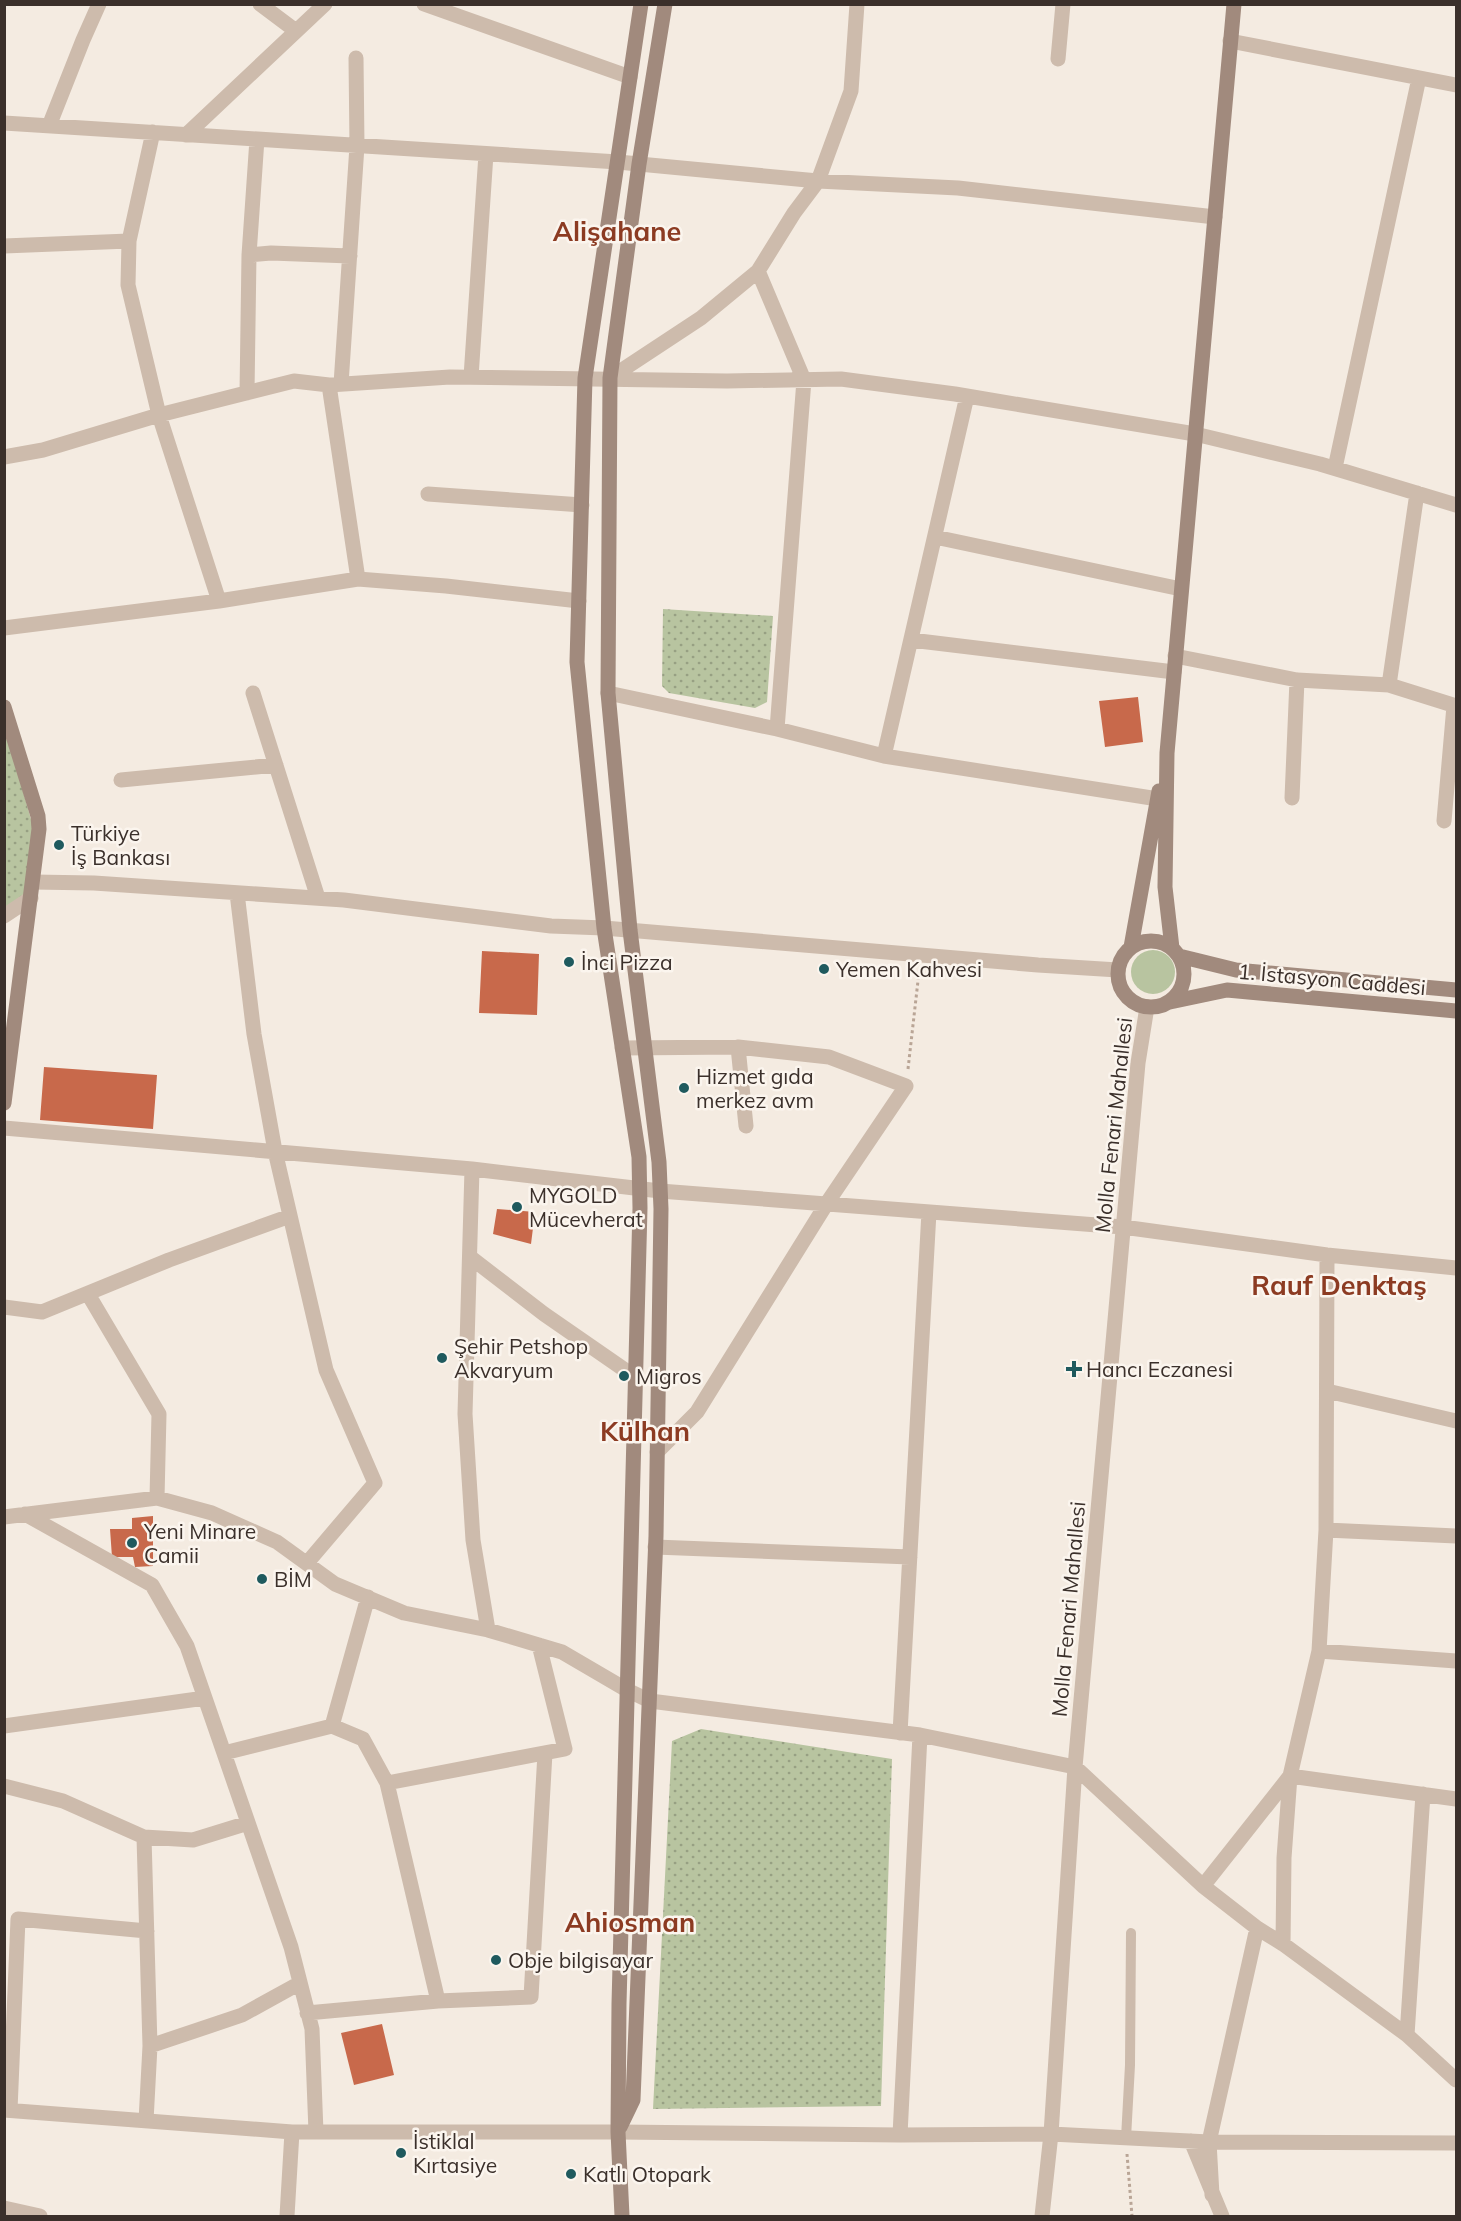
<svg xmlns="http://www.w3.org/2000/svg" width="1461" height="2221" font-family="Mulish,sans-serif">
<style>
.grass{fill:#b8c4a0}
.park{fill:url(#park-dots)}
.building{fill:#c8694b}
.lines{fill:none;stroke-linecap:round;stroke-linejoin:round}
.path{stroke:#b9a596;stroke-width:3;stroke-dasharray:3 3;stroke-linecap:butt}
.lane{stroke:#cdbbac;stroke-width:10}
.street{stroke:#cdbbac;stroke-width:15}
.secondary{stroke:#a18a7d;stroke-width:15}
.poi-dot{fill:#1f5a5e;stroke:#fbf5ee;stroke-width:2}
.labels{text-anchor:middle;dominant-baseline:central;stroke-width:5;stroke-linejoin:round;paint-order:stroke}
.poi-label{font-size:21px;fill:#3b302b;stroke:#fbf5ee;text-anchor:start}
.street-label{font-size:21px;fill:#3b302b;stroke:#fbf5ee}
.district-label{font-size:27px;font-weight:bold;fill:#8c3b22;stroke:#fbf5ee}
</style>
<defs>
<pattern id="park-dots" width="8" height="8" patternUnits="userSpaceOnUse" patternTransform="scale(1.5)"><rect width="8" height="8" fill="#b8c4a0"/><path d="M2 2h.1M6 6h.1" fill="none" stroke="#97a083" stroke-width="1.8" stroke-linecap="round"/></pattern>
</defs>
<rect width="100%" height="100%" fill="#f4ebe1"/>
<path class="grass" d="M1131 972a22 22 0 1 1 44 0a22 22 0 1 1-44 0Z"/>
<path class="park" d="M 663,609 L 773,616 L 767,702 L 755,708 L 669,693 L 662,686 Z
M 4,724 L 34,830 L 25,894 L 4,908 Z
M 701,1729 L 892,1759 L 881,2106 L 653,2109 L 672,1741 Z"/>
<path class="building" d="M 1138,697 L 1143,742 L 1105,747 L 1099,701 Z
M 482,951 L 539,954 L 537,1015 L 479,1013 Z
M 44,1067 L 157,1075 L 153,1129 L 40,1120 Z
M 497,1209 L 535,1212 L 531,1244 L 493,1234 Z
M 153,1516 L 153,1566 L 135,1567 L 133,1557 L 112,1557 L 110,1529 L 132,1529 L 132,1518 Z
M 382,2024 L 394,2075 L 354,2085 L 341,2033 Z"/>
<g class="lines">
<path class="path" d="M 908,1069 L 919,972
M 1127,2154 L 1132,2216"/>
<path class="lane" d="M 1126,2138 L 1130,2065 L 1131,1933"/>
<path class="street" d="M 260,4 L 296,31
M 424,4 L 630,77
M 1230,41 L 1456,85
M 1058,59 L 1063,4
M 4,123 L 618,162 L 818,181 L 958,188 L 1215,217
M 49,126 L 83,40 L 99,4
M 153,132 L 129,241 L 128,285 L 159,415 L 219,601
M 186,135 L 325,4
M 4,246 L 129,241
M 249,255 L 271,253 L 350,256
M 758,271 L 804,380 L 777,729
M 471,377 L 486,154
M 610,378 L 701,318 L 758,271 L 794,213 L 818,181 L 851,91 L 857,4
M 341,384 L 357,146 L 356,58
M 329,385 L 358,579
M 247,393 L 249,255 L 257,139
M 4,457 L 43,450 L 159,415 L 294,381 L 329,385 L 450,377 L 727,381 L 841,379 L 955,394 L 1195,434 L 1320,464 L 1456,505
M 1335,468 L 1419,78
M 428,494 L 582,505
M 935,537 L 1181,589
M 4,628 L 219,601 L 358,579 L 446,586 L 579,601
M 911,640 L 1174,672
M 1175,656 L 1297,680 L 1389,685 L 1456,706
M 1389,685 L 1417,493
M 253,693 L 318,898
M 608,693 L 777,729 L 884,756 L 1158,799
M 884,756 L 967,396
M 121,780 L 276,765
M 1292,798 L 1297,680
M 1444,821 L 1454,706
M 33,882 L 94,883 L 344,900 L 551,926 L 604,928 L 1038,965 L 1118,970
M 237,893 L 254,1034 L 275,1151 L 326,1370 L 375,1483 L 307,1563
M 4,916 L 31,898
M 738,1047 L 746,1126
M 622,1048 L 738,1047 L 829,1057 L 906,1086 L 827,1203 L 697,1412 L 657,1452
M 4,1128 L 472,1169 L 660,1191 L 1123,1227 L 1327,1255 L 1456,1268
M 472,1169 L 465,1414 L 473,1540 L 488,1630
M 470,1257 L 544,1314 L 635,1377
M 88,1294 L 159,1414 L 157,1498
M 4,1307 L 42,1312 L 169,1260 L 290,1216
M 1327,1391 L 1456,1421
M 25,1514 L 152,1585 L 187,1646 L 291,1947 L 312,2029 L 316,2132
M 4,1517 L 157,1498 L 212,1513 L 277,1542 L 335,1584 L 404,1613 L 488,1630 L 562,1652 L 627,1690 L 650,1701 L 920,1735 L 1075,1767 L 1203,1886 L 1257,1928 L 1283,1944 L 1407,2035 L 1456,2080
M 1326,1530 L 1456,1536
M 655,1547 L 910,1557
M 1319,1651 L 1456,1661
M 4,1726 L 205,1698
M 332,1726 L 363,1739 L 387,1783 L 438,2001
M 900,1733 L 929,1212
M 224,1753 L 332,1726 L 368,1597
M 387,1783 L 565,1749 L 539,1645
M 4,1786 L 63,1801 L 144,1837 L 193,1840 L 248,1823
M 144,1837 L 150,2046 L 146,2121
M 1203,1886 L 1290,1776 L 1319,1651 L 1326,1530 L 1327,1255
M 1283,1944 L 1284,1858 L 1290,1776 L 1456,1799
M 307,2013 L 438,2001 L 531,1997 L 545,1753
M 1407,2035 L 1423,1794
M 150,2046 L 242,2015 L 300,1983
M 4,2110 L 292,2132 L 618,2132 L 900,2135 L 1051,2134 L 1209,2142 L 1456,2143
M 10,2110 L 18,1919 L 147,1931
M 900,2135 L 920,1735
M 1191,2141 L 1222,2216
M 1212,2195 L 1209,2142 L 1257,1928
M 4,2208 L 40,2216
M 287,2216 L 292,2132
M 1042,2216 L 1051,2134 L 1075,1767 L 1138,1063 L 1147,1007"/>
<path class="secondary" d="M 4,707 L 38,816 L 39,829 L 4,1103
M1118 974a33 33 0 1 1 66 0a33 33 0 1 1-66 0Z
M 1131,947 L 1159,791
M 1172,948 L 1165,887 L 1167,753 L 1234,4
M 1179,956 L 1236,970 L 1456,990
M 1170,1002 L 1227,990 L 1456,1011
M 620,2127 L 633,2100 L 656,1536 L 661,1209 L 659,1162 L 630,930 L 608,693 L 610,378 L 639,164 L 665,4
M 622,2216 L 618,2132 L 619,2004 L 640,1208 L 639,1157 L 604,928 L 577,662 L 585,378 L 641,4"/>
</g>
<g class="poi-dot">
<circle cx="59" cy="845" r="6"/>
<circle cx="569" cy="962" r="6"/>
<circle cx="824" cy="969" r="6"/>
<circle cx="684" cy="1088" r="6"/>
<circle cx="517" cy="1207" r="6"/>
<circle cx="442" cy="1358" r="6"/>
<path d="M1071 1360h6v6h6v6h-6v6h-6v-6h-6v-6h6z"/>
<circle cx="624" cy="1376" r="6"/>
<circle cx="132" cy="1543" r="6"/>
<circle cx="262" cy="1579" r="6"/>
<circle cx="496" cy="1960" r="6"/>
<circle cx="401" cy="2153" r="6"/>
<circle cx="571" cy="2174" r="6"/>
</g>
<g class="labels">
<g class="poi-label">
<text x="71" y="833">Türkiye<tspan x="71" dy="24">İş Bankası</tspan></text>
<text x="581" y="962">İnci Pizza</text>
<text x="836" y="969">Yemen Kahvesi</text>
<text x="696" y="1076">Hizmet gıda<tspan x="696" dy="24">merkez avm</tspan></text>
<text x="529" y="1195">MYGOLD<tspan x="529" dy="24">Mücevherat</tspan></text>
<text x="454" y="1346">Şehir Petshop<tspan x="454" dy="24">Akvaryum</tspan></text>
<text x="1086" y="1369">Hancı Eczanesi</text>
<text x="636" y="1376">Migros</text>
<text x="144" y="1531">Yeni Minare<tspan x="144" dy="24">Camii</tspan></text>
<text x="274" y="1579">BİM</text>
<text x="508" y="1960">Obje bilgisayar</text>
<text x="413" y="2141">İstiklal<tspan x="413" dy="24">Kırtasiye</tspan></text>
<text x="583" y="2174">Katlı Otopark</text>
</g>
<g class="street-label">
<text transform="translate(1332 979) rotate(5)">1. İstasyon Caddesi</text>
<text transform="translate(1113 1125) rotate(-84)">Molla Fenari Mahallesi</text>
<text transform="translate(1068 1609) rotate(-85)">Molla Fenari Mahallesi</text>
</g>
<g class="district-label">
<text x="617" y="231">Alişahane</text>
<text x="1339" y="1285">Rauf Denktaş</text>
<text x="645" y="1431">Külhan</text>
<text x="630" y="1922">Ahiosman</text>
</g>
</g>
<rect width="1461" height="2221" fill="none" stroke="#3b302b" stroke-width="12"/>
</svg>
